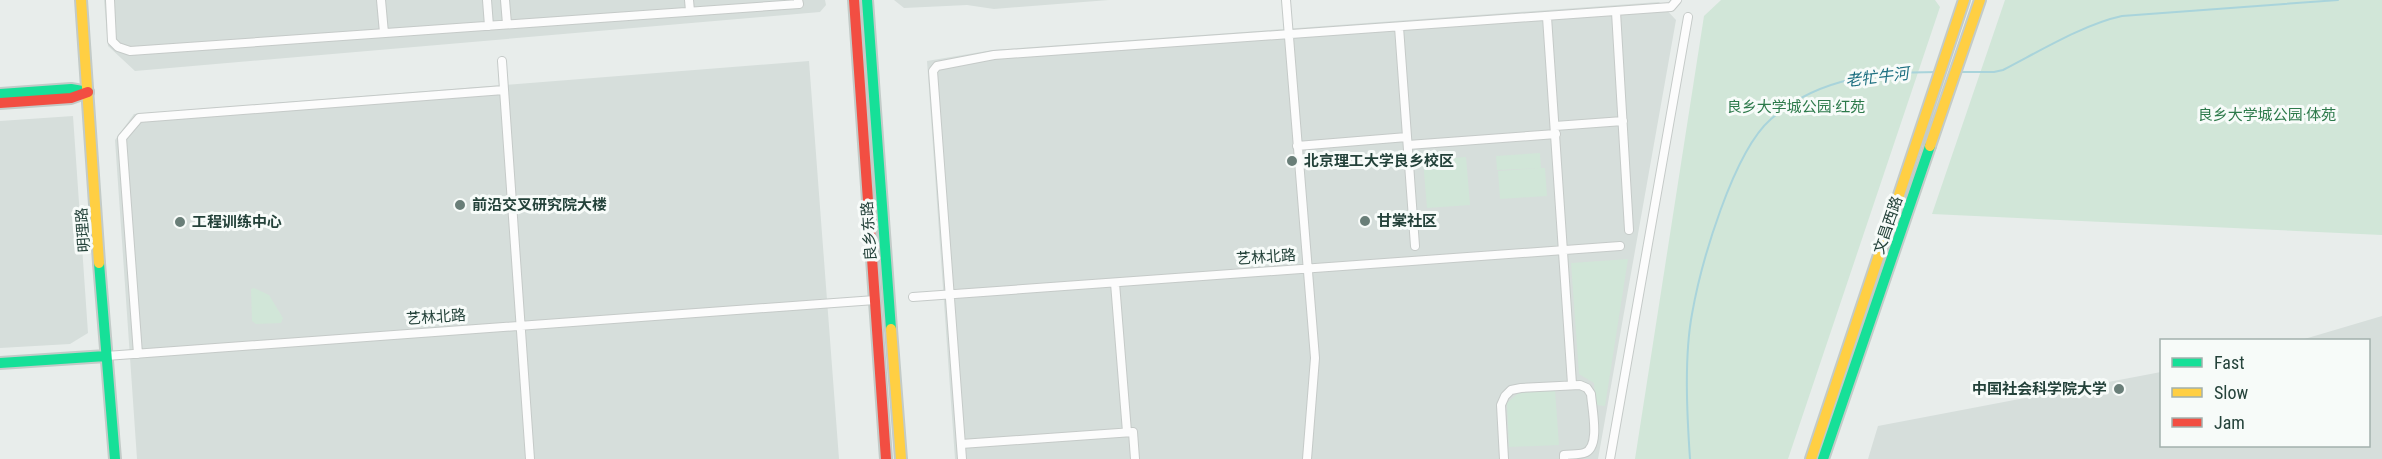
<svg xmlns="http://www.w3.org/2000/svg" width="2382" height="459" font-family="'Roboto Condensed','Noto Sans SC',sans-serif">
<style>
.built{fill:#d6dedb}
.green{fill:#d1e6d8}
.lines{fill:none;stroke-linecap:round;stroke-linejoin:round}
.stream{stroke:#a9d4db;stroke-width:2}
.street-casing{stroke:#c5cac8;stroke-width:10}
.fast-casing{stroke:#c3cbc8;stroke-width:14}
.slow-casing{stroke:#c3cbc8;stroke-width:14}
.jam-casing{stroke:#c3cbc8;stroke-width:14}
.street{stroke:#fcfcfc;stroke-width:8}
.fast{stroke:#16e098;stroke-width:10}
.slow{stroke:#ffcf43;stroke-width:10}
.jam{stroke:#f24e42;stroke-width:10}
.poi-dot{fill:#697e78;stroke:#f7fbf9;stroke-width:2}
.labels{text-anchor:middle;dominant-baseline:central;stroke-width:6;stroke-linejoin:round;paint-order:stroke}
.park-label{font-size:15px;fill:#2d7a4b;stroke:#f7fbf9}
.poi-label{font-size:15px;font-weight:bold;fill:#24423a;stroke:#f7fbf9;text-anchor:start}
.street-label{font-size:15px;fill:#24423a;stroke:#f7fbf9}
.water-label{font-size:16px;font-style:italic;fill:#1c6f80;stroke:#f7fbf9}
</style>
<rect width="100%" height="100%" fill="#e8edeb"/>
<path class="built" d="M 104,0 L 825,0 L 826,5 L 820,12 L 135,71 L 108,46 Z
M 894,0 L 1109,0 L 994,9 L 967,5 L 904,8 Z
M 1659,2 L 1676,20 L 1598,459 L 955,459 L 927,61 L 993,50 Z
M 809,61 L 839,459 L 137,459 L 115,140 L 134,114 Z
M 73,116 L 88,333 L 70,344 L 0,348 L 0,121 Z
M 2382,316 L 2382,459 L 1868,459 L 1878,426 L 2161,372 L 2162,446 L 2368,446 L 2368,340 L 2301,340 Z"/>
<path class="green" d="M 1721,0 L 1935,0 L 1940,7 L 1788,459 L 1635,459 L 1704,16 Z
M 2005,0 L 2382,0 L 2382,235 L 1932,214 Z
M 1540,153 L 1541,168 L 1545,168 L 1547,196 L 1500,199 L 1498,171 L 1541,168 L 1497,170 L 1496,156 Z
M 1466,157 L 1470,205 L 1427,208 L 1423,160 Z
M 1628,259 L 1605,406 L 1596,405 L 1594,383 L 1579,374 L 1571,263 Z
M 254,288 L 269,295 L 283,318 L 281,323 L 256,324 L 252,321 L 251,289 Z
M 1555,390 L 1559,445 L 1509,447 L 1507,403 L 1520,392 Z"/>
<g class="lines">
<path class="stream" d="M 1958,72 L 1994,72 L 2003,70 C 2038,52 2084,24 2122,16 L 2338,0
M 1690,459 C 1687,415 1684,357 1692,314 C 1701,263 1733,152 1771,119 C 1819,77 1877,72 1937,72"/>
<defs>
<path id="street" d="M 110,0 L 112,41 L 118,47 L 130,51 L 799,4 L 798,0
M 381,0 L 384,33
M 487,0 L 489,26
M 505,0 L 507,24
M 689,0 L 690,11
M 1286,0 L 1315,358 L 1307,459
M 1616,12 L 1629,230
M 1547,17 L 1572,384
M 1399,27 L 1415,246
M 502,61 L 530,459
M 1555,126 L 1623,121
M 1408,145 L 1556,134
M 1297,146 L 1407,137
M 1115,283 L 1127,432
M 913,297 L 1620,246
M 138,354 L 122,138 L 139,118 L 504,90
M 106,356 L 875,300
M 961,444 L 1133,432 L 1135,459
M 962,459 L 933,71 L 937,66 L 994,55 L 1671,7 L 1677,0
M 1504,459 L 1501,405 L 1505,396 L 1511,390 L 1521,388 L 1580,385 L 1587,388 L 1591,394 C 1592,409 1601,448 1584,453 C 1578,455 1570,454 1564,455 L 1564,459
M 1610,459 L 1688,17"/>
<path id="fast" d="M 867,0 L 891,329
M 0,94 L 71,89 L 88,92
M 99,263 L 115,459
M 0,363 L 106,356
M 1823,459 L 1930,146"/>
<path id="slow" d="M 81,0 L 99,263
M 1930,146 L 1980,0
M 891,329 L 901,459
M 1811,459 L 1964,0"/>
<path id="jam" d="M 854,0 L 886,459
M 0,103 L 71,98 L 88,92"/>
</defs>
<use href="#street" class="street-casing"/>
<use href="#fast" class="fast-casing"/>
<use href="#slow" class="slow-casing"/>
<use href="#jam" class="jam-casing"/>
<use href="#street" class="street"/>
<use href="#fast" class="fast"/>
<use href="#slow" class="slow"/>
<use href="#jam" class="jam"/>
</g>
<g class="poi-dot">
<circle cx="1292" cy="161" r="6"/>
<circle cx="460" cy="205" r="6"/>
<circle cx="1365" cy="221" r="6"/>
<circle cx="180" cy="222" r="6"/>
<circle cx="2119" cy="389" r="6"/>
</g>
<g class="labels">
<g class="park-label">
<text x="1796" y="107">良乡大学城公园·红苑</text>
<text x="2267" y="115">良乡大学城公园·体苑</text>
</g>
<g class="poi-label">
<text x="1304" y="161">北京理工大学良乡校区</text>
<text x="472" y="205">前沿交叉研究院大楼</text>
<text x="1377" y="221">甘棠社区</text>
<text x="192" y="222">工程训练中心</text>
<text x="2107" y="389" text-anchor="end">中国社会科学院大学</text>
</g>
<g class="street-label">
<text transform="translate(1888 225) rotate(-71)">文昌西路</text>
<text transform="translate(83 230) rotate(-94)">明理路</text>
<text transform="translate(869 231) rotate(-94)">良乡东路</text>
<text transform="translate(1266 257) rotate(-4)">艺林北路</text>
<text transform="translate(436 317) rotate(-4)">艺林北路</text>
</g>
<g class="water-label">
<text transform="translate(1877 77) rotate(-7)">老牤牛河</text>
</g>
</g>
<rect x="2160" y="339" width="210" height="108" fill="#f7fbf9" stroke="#a3b1ad" stroke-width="1.5"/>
<rect x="2172" y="358" width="30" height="9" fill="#16e098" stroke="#a3b1ad" stroke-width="1.5"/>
<text x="2214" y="369" font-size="18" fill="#24423a">Fast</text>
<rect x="2172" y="388" width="30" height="9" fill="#ffcf43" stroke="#a3b1ad" stroke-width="1.5"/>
<text x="2214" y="399" font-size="18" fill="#24423a">Slow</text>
<rect x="2172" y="418" width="30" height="9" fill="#f24e42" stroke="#a3b1ad" stroke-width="1.5"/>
<text x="2214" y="429" font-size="18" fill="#24423a">Jam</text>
</svg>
